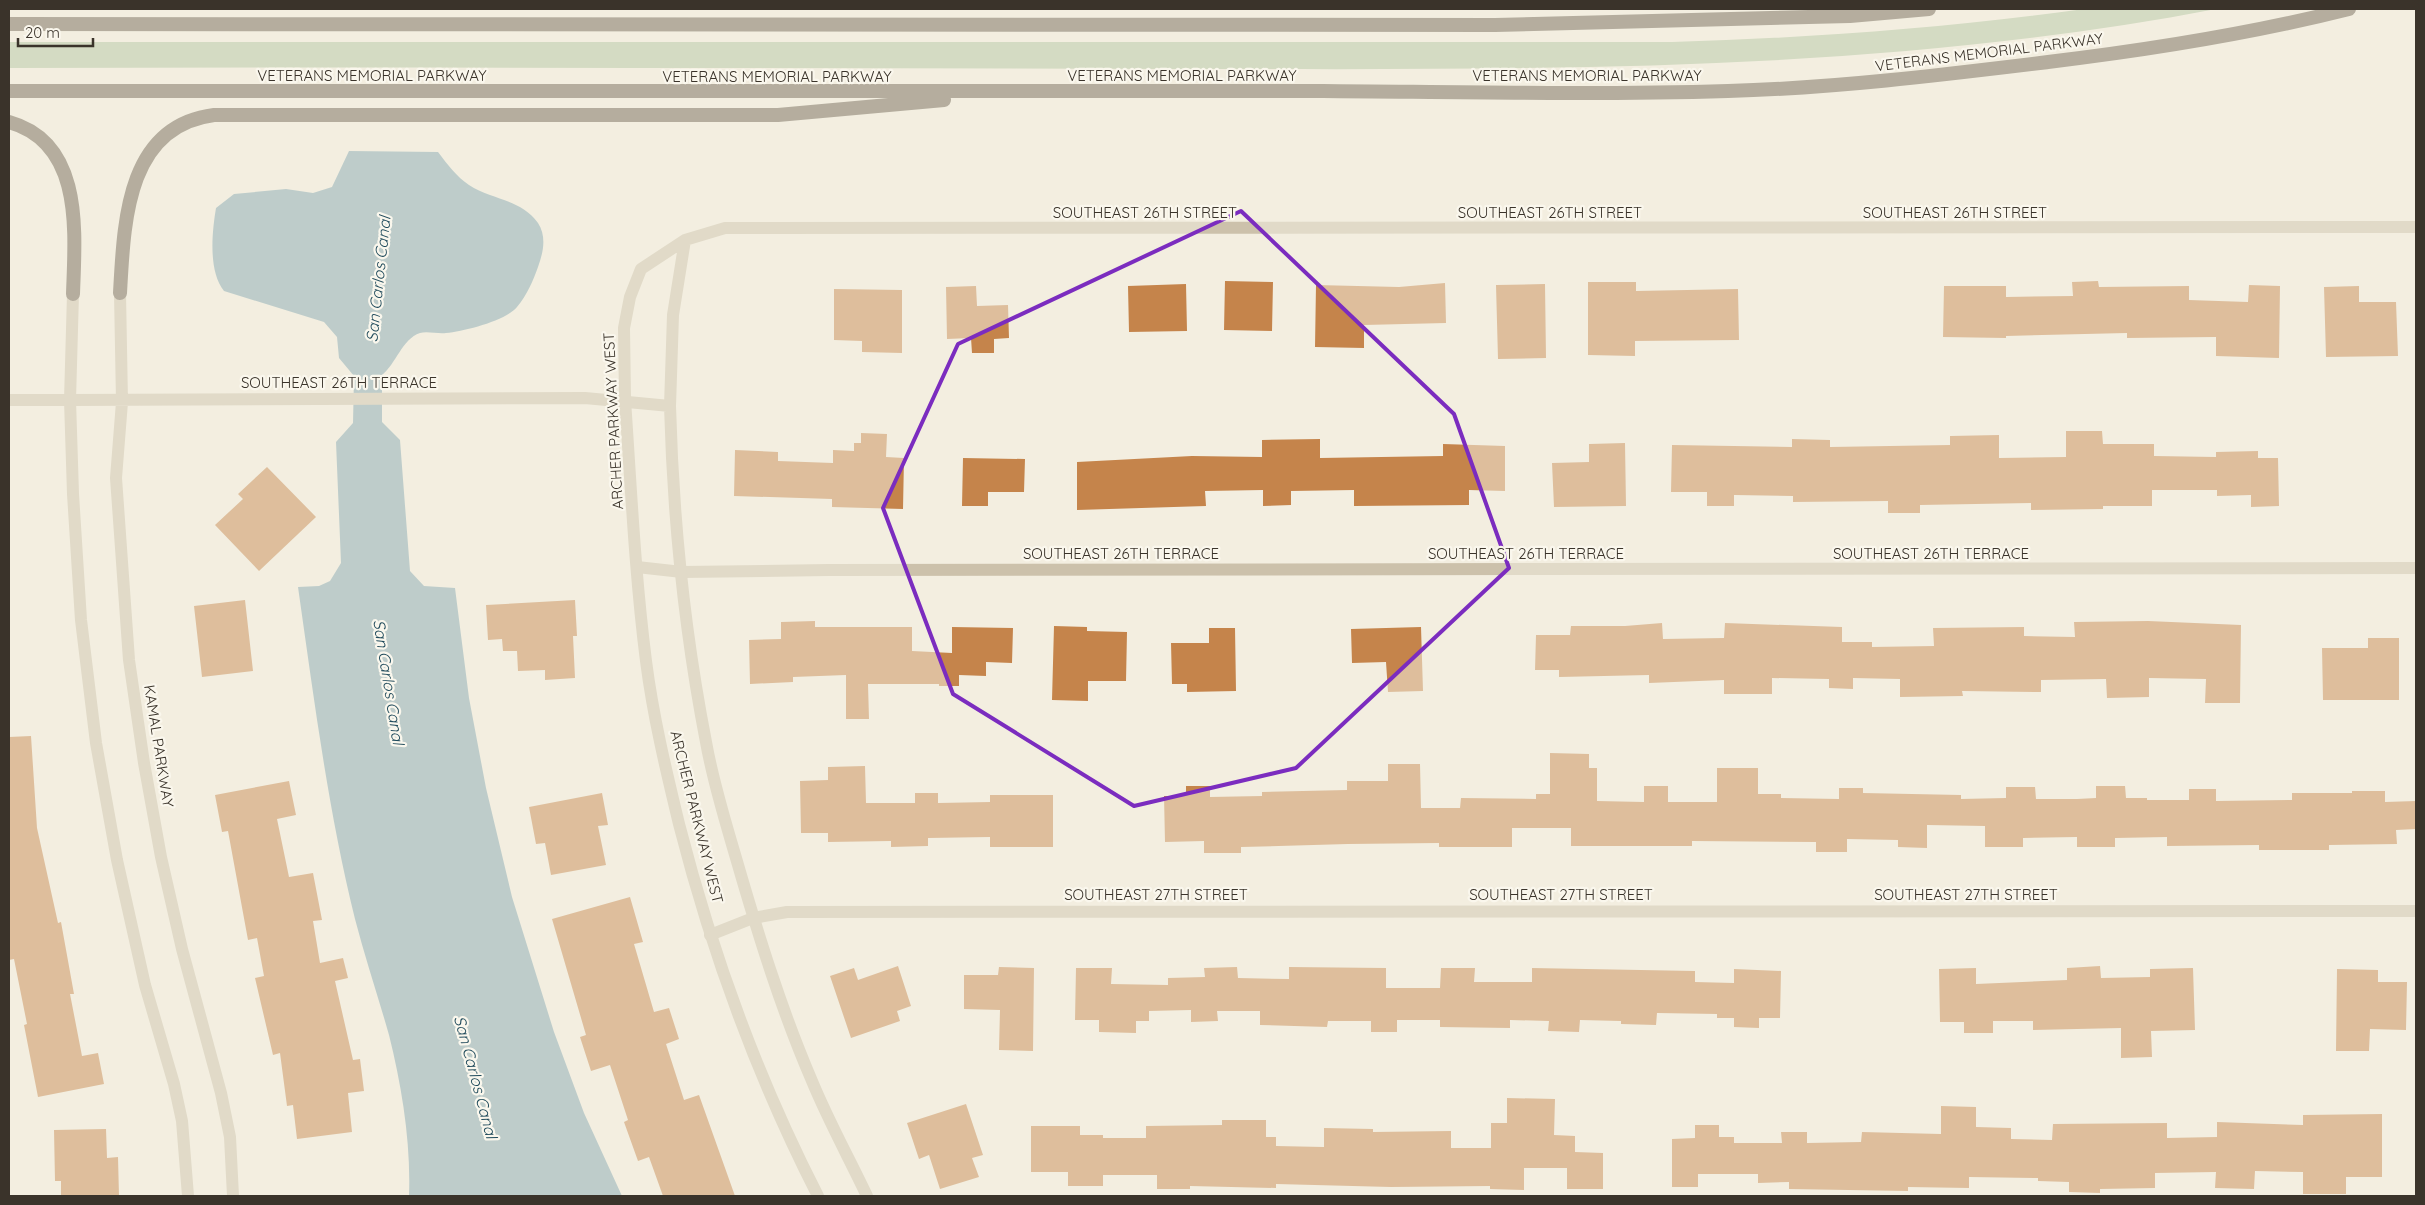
<svg xmlns="http://www.w3.org/2000/svg" width="2425" height="1205" font-family="Quicksand,sans-serif">
<style>
.green{fill:#afc39f}
.water{fill:#7fa3b0}
.building{fill:#c5844b}
.lines{fill:none;stroke-linecap:round;stroke-linejoin:round}
.minor{stroke:#ccc1ab;stroke-width:12}
.tertiary{stroke:#ccc1ab;stroke-width:12}
.trunk{stroke:#6a5e4f;stroke-width:14}
.marked{fill:none;stroke:#7b2cbf;stroke-width:4;stroke-linejoin:round}
.labels{text-anchor:middle;dominant-baseline:central;stroke-width:4.5;stroke-linejoin:round;paint-order:stroke}
.street-label{font-size:15px;fill:#3a332a;stroke:#faf7ed}
.water-label{font-size:16px;font-style:italic;fill:#1f4a5b;stroke:#faf7ed}
</style>
<rect width="100%" height="100%" fill="#f3eee0"/>
<path class="green" d="M 2084,9 L 2216,9 C 1873,75 1523,69 1175,69 C 786,68 398,67 9,68 L 9,42 L 1672,42 C 1810,38 1947,28 2084,9 Z"/>
<path class="water" d="M 349,151 L 438,152 C 448,165 456,176 469,185 C 492,200 521,199 538,223 C 547,237 543,253 538,267 C 533,281 527,295 517,307 C 505,321 465,331 446,333 C 438,334 427,331 420,333 C 402,339 396,364 382,375 L 382,422 L 400,440 L 410,571 L 424,586 L 455,588 L 469,698 L 486,788 L 512,897 L 554,1032 L 584,1113 L 622,1196 L 409,1196 C 411,1143 402,1087 389,1035 C 378,996 365,958 355,919 C 328,810 314,699 298,587 L 319,586 L 330,581 L 341,563 L 336,442 L 353,423 L 354,376 L 339,358 L 337,337 L 324,322 L 224,291 C 208,271 212,232 216,208 L 234,194 L 286,189 L 313,193 L 332,187 Z"/>
<path class="building" d="M 1225,281 L 1273,282 L 1272,331 L 1224,330 Z
M 2098,281 L 2099,287 L 2189,286 L 2189,300 L 2248,302 L 2249,285 L 2280,286 L 2279,358 L 2216,356 L 2216,337 L 2127,338 L 2127,333 L 2006,336 L 2006,338 L 1943,337 L 1944,286 L 2006,286 L 2006,297 L 2073,296 L 2072,282 Z
M 1588,282 L 1636,282 L 1636,291 L 1738,289 L 1739,340 L 1635,341 L 1635,356 L 1588,355 Z
M 1445,283 L 1446,323 L 1364,325 L 1364,348 L 1315,347 L 1316,285 L 1399,287 Z
M 1186,284 L 1187,331 L 1129,332 L 1128,286 Z
M 1545,284 L 1546,358 L 1498,359 L 1496,285 Z
M 976,286 L 977,306 L 1008,305 L 1009,338 L 994,339 L 994,353 L 972,353 L 971,338 L 947,339 L 946,287 Z
M 2359,286 L 2359,302 L 2396,302 L 2398,356 L 2326,357 L 2324,287 Z
M 834,289 L 902,290 L 902,353 L 862,352 L 862,341 L 834,340 Z
M 2066,431 L 2102,431 L 2103,444 L 2154,444 L 2154,456 L 2216,457 L 2216,452 L 2258,451 L 2258,458 L 2278,458 L 2279,506 L 2251,507 L 2251,495 L 2217,496 L 2217,490 L 2152,490 L 2152,506 L 2103,506 L 2103,509 L 2031,510 L 2031,503 L 1920,505 L 1920,513 L 1888,513 L 1888,501 L 1793,502 L 1793,496 L 1734,495 L 1734,506 L 1707,506 L 1707,492 L 1671,492 L 1672,445 L 1792,447 L 1792,439 L 1830,440 L 1830,447 L 1950,445 L 1950,436 L 1999,435 L 1999,458 L 2066,457 Z
M 861,433 L 887,434 L 886,457 L 904,458 L 903,509 L 832,507 L 832,499 L 734,496 L 735,450 L 778,452 L 778,461 L 833,463 L 833,450 L 854,451 L 854,443 L 861,443 Z
M 1320,439 L 1320,458 L 1443,456 L 1443,444 L 1505,446 L 1505,491 L 1469,490 L 1469,505 L 1354,506 L 1354,490 L 1291,491 L 1291,505 L 1263,506 L 1263,490 L 1205,491 L 1206,506 L 1077,510 L 1077,462 L 1192,456 L 1262,457 L 1262,440 Z
M 1625,443 L 1626,506 L 1554,507 L 1552,463 L 1589,462 L 1589,444 Z
M 963,458 L 1025,459 L 1024,492 L 988,492 L 988,506 L 962,506 Z
M 267,467 L 316,517 L 259,571 L 215,525 L 243,499 L 238,494 Z
M 245,600 L 253,671 L 202,677 L 194,606 Z
M 575,600 L 577,636 L 573,636 L 575,678 L 545,680 L 545,670 L 518,671 L 517,651 L 503,651 L 502,639 L 488,640 L 486,605 Z
M 815,621 L 815,627 L 912,627 L 912,651 L 952,653 L 952,627 L 1013,628 L 1012,663 L 986,662 L 986,676 L 959,675 L 959,686 L 939,686 L 939,684 L 868,684 L 869,719 L 846,719 L 846,675 L 793,677 L 793,682 L 750,684 L 749,640 L 781,639 L 781,622 Z
M 2148,621 L 2241,625 L 2240,703 L 2205,703 L 2206,679 L 2149,678 L 2149,697 L 2107,698 L 2106,679 L 2041,680 L 2041,692 L 1962,691 L 1963,696 L 1900,697 L 1900,679 L 1853,678 L 1853,689 L 1829,688 L 1829,679 L 1772,678 L 1772,694 L 1724,694 L 1724,680 L 1649,683 L 1649,675 L 1559,677 L 1559,670 L 1535,670 L 1536,635 L 1570,635 L 1571,626 L 1625,626 L 1662,623 L 1663,639 L 1724,638 L 1725,623 L 1842,627 L 1842,642 L 1872,642 L 1872,647 L 1934,646 L 1933,628 L 2024,627 L 2024,636 L 2075,637 L 2074,622 Z
M 1054,626 L 1087,627 L 1087,631 L 1127,632 L 1126,681 L 1088,681 L 1088,701 L 1052,700 Z
M 1421,627 L 1423,691 L 1388,692 L 1386,662 L 1352,663 L 1351,629 Z
M 1209,628 L 1235,628 L 1236,691 L 1187,692 L 1187,684 L 1172,684 L 1171,643 L 1209,643 Z
M 2368,638 L 2399,638 L 2399,700 L 2323,700 L 2322,648 L 2368,648 Z
M 31,736 L 37,828 L 58,923 L 61,922 L 74,994 L 70,994 L 82,1056 L 98,1053 L 104,1084 L 38,1097 L 24,1025 L 27,1024 L 14,959 L 9,960 L 9,737 Z
M 1550,753 L 1589,754 L 1589,768 L 1597,768 L 1597,801 L 1644,802 L 1644,786 L 1668,786 L 1668,802 L 1717,802 L 1717,768 L 1758,768 L 1758,794 L 1781,794 L 1781,798 L 1839,799 L 1839,788 L 1863,788 L 1863,793 L 1961,795 L 1961,799 L 2006,798 L 2006,787 L 2035,787 L 2036,799 L 2077,799 L 2096,798 L 2096,786 L 2125,786 L 2126,798 L 2147,798 L 2147,800 L 2189,800 L 2189,789 L 2216,789 L 2216,801 L 2292,800 L 2292,793 L 2352,793 L 2352,791 L 2385,791 L 2385,802 L 2416,801 L 2416,829 L 2396,830 L 2397,844 L 2329,845 L 2329,850 L 2259,850 L 2259,845 L 2167,846 L 2167,837 L 2115,838 L 2115,847 L 2077,847 L 2077,837 L 2023,838 L 2023,847 L 1985,847 L 1985,826 L 1927,825 L 1927,848 L 1898,847 L 1898,840 L 1847,839 L 1847,852 L 1816,852 L 1816,842 L 1692,841 L 1692,846 L 1571,846 L 1571,828 L 1512,828 L 1512,847 L 1439,847 L 1439,843 L 1348,844 L 1241,847 L 1241,853 L 1204,853 L 1204,841 L 1165,842 L 1164,796 L 1186,796 L 1186,786 L 1210,786 L 1210,797 L 1262,796 L 1262,792 L 1347,790 L 1347,781 L 1388,781 L 1388,764 L 1420,764 L 1421,808 L 1460,808 L 1461,798 L 1536,799 L 1536,794 L 1550,794 Z
M 865,766 L 866,803 L 915,803 L 915,793 L 938,793 L 938,803 L 990,802 L 990,795 L 1053,795 L 1053,847 L 990,847 L 990,837 L 928,838 L 928,846 L 891,847 L 891,841 L 828,842 L 828,833 L 801,833 L 800,781 L 828,780 L 828,767 Z
M 289,781 L 296,815 L 277,819 L 289,877 L 313,873 L 322,920 L 313,921 L 320,963 L 343,958 L 348,978 L 335,981 L 353,1060 L 360,1059 L 364,1091 L 348,1093 L 352,1132 L 297,1139 L 293,1105 L 287,1106 L 280,1053 L 273,1055 L 255,978 L 264,976 L 257,938 L 248,940 L 228,831 L 222,832 L 215,795 Z
M 602,793 L 608,825 L 598,826 L 606,865 L 551,875 L 545,843 L 536,844 L 529,807 Z
M 630,897 L 643,942 L 634,944 L 654,1012 L 669,1008 L 679,1039 L 666,1044 L 684,1100 L 699,1095 L 735,1196 L 663,1196 L 649,1157 L 638,1161 L 624,1122 L 628,1120 L 610,1065 L 591,1071 L 580,1037 L 586,1035 L 552,919 Z
M 898,966 L 911,1006 L 897,1011 L 900,1021 L 851,1038 L 830,976 L 854,968 L 858,980 Z
M 2100,966 L 2101,978 L 2150,977 L 2150,969 L 2193,968 L 2195,1030 L 2151,1031 L 2152,1057 L 2121,1058 L 2121,1028 L 2033,1030 L 2033,1021 L 1993,1021 L 1993,1033 L 1964,1033 L 1964,1022 L 1940,1022 L 1939,969 L 1976,968 L 1976,984 L 2067,980 L 2067,968 Z
M 999,967 L 1034,968 L 1033,1051 L 999,1050 L 1000,1010 L 964,1009 L 964,975 L 998,975 Z
M 1237,967 L 1238,978 L 1289,979 L 1289,967 L 1386,968 L 1386,988 L 1440,988 L 1441,968 L 1475,968 L 1474,982 L 1532,982 L 1532,968 L 1695,971 L 1695,982 L 1734,983 L 1734,969 L 1781,971 L 1780,1018 L 1759,1018 L 1759,1028 L 1734,1027 L 1734,1018 L 1717,1018 L 1717,1014 L 1657,1013 L 1656,1025 L 1621,1024 L 1621,1021 L 1580,1020 L 1579,1032 L 1548,1031 L 1549,1021 L 1510,1020 L 1510,1028 L 1440,1027 L 1440,1020 L 1397,1020 L 1397,1032 L 1371,1032 L 1371,1021 L 1328,1021 L 1327,1027 L 1260,1025 L 1260,1011 L 1217,1011 L 1218,1021 L 1191,1022 L 1191,1010 L 1149,1011 L 1149,1021 L 1136,1021 L 1136,1033 L 1099,1032 L 1099,1020 L 1075,1020 L 1076,968 L 1112,968 L 1111,984 L 1168,985 L 1168,978 L 1205,977 L 1204,968 Z
M 2337,969 L 2378,970 L 2378,982 L 2407,982 L 2406,1030 L 2370,1029 L 2369,1051 L 2336,1051 Z
M 1507,1098 L 1555,1099 L 1554,1135 L 1575,1136 L 1575,1152 L 1603,1153 L 1603,1189 L 1567,1189 L 1567,1168 L 1524,1168 L 1524,1190 L 1490,1189 L 1490,1186 L 1391,1187 L 1276,1184 L 1276,1188 L 1190,1186 L 1190,1189 L 1157,1189 L 1157,1175 L 1103,1175 L 1103,1186 L 1068,1186 L 1068,1172 L 1031,1172 L 1031,1126 L 1080,1126 L 1080,1135 L 1103,1135 L 1103,1138 L 1146,1138 L 1146,1126 L 1222,1125 L 1222,1120 L 1266,1120 L 1266,1137 L 1276,1137 L 1276,1146 L 1324,1147 L 1324,1128 L 1373,1129 L 1373,1132 L 1451,1131 L 1451,1148 L 1491,1148 L 1491,1123 L 1507,1123 Z
M 966,1104 L 983,1155 L 972,1158 L 979,1177 L 940,1189 L 929,1155 L 919,1159 L 907,1123 Z
M 1941,1106 L 1976,1107 L 1976,1127 L 2011,1128 L 2011,1139 L 2052,1140 L 2053,1124 L 2167,1123 L 2167,1138 L 2217,1137 L 2217,1122 L 2303,1125 L 2303,1115 L 2382,1114 L 2382,1177 L 2346,1177 L 2346,1194 L 2303,1194 L 2303,1172 L 2255,1171 L 2254,1189 L 2215,1188 L 2216,1172 L 2155,1173 L 2155,1188 L 2100,1189 L 2100,1193 L 2069,1192 L 2069,1182 L 2038,1181 L 2038,1178 L 1969,1177 L 1969,1188 L 1908,1187 L 1908,1191 L 1789,1189 L 1789,1182 L 1758,1183 L 1758,1174 L 1698,1174 L 1698,1187 L 1672,1187 L 1672,1139 L 1695,1138 L 1695,1125 L 1719,1125 L 1719,1137 L 1734,1137 L 1734,1143 L 1782,1143 L 1781,1132 L 1807,1132 L 1807,1143 L 1861,1142 L 1862,1132 L 1941,1134 Z
M 106,1129 L 107,1158 L 118,1157 L 119,1196 L 61,1196 L 61,1181 L 55,1181 L 54,1130 Z"/>
<g class="lines">
<path class="minor" d="M 9,400 L 70,400
M 625,400 L 624,328 L 630,297 L 641,269 L 685,240 L 725,228 L 2416,227
M 670,406 L 673,315 L 685,240
M 637,567 L 682,572 L 829,570 L 2416,568
M 710,935 L 753,918 L 787,912 L 2416,911"/>
<path class="tertiary" d="M 120,293 L 122,402 L 116,478 L 129,660 L 144,763 L 161,857 L 182,949 L 221,1093 L 230,1137 L 233,1196
M 73,294 L 70,400 L 73,494 L 81,620 L 96,743 L 117,860 L 145,985 L 174,1084 L 182,1121 L 188,1196
M 70,400 L 585,398 L 670,406 C 673,517 685,634 706,742 C 713,782 725,820 736,858 C 758,934 781,1009 812,1081 C 828,1120 849,1158 867,1196
M 625,400 C 631,487 635,575 646,661 C 653,716 666,770 679,824 C 712,953 757,1077 818,1196"/>
<path class="trunk" d="M 9,24 L 1495,25 L 1850,16 L 1929,9
M 9,91 L 1323,91 C 1458,92 1593,95 1728,91 C 1835,88 1941,75 2048,62 C 2148,50 2250,34 2349,9
M 9,122 C 84,143 75,232 73,294
M 120,293 C 124,223 126,126 214,115 L 778,115 L 944,100"/>
</g>
<path d="M0 0H2425V1205H0ZM 1241,211 L 1454,414 L 1509,568 L 1296,768 L 1134,806 L 953,694 L 883,508 L 958,344 Z" fill="#f3eee0" fill-opacity=".55" fill-rule="evenodd"/>
<path class="marked" d="M 1241,211 L 1454,414 L 1509,568 L 1296,768 L 1134,806 L 953,694 L 883,508 L 958,344 Z"/>
<g class="labels">
<g class="street-label">
<text transform="translate(1989 52) rotate(-7)">VETERANS MEMORIAL PARKWAY</text>
<text x="372" y="75">VETERANS MEMORIAL PARKWAY</text>
<text x="1182" y="75">VETERANS MEMORIAL PARKWAY</text>
<text x="1587" y="75">VETERANS MEMORIAL PARKWAY</text>
<text x="777" y="76">VETERANS MEMORIAL PARKWAY</text>
<text x="1145" y="212">SOUTHEAST 26TH STREET</text>
<text x="1550" y="212">SOUTHEAST 26TH STREET</text>
<text x="1955" y="212">SOUTHEAST 26TH STREET</text>
<text x="339" y="382">SOUTHEAST 26TH TERRACE</text>
<text transform="translate(613 421) rotate(-93)">ARCHER PARKWAY WEST</text>
<text x="1121" y="553">SOUTHEAST 26TH TERRACE</text>
<text x="1526" y="553">SOUTHEAST 26TH TERRACE</text>
<text x="1931" y="553">SOUTHEAST 26TH TERRACE</text>
<text transform="translate(159 746) rotate(81)">KAMAL PARKWAY</text>
<text transform="translate(697 817) rotate(76)">ARCHER PARKWAY WEST</text>
<text x="1156" y="894">SOUTHEAST 27TH STREET</text>
<text x="1561" y="894">SOUTHEAST 27TH STREET</text>
<text x="1966" y="894">SOUTHEAST 27TH STREET</text>
</g>
<g class="water-label">
<text transform="translate(378 279) rotate(-84)">San Carlos Canal</text>
<text transform="translate(389 682) rotate(81)">San Carlos Canal</text>
<text transform="translate(476 1077) rotate(75)">San Carlos Canal</text>
</g>
</g>
<rect width="2425" height="1205" fill="none" stroke="#3a332a" stroke-width="20"/>
<path d="M18 38v8h75v-8" fill="none" stroke="#3a332a" stroke-width="2.5"/>
<text x="25" y="38" font-size="15" fill="#3a332a" stroke="#faf7ed" stroke-width="4" paint-order="stroke">20 m</text>
</svg>
